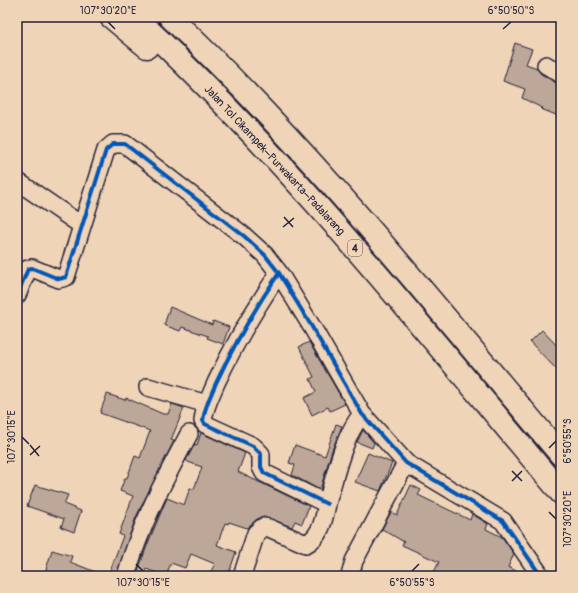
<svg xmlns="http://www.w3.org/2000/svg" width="578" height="593" font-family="Pangolin,sans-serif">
	<rect width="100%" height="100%" fill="#f0d4b7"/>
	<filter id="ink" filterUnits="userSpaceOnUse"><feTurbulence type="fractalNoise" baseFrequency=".025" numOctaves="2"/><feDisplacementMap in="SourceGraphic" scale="8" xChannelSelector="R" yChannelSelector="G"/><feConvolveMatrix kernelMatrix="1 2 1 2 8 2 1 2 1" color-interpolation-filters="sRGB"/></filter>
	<g filter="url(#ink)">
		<path fill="#bda798" stroke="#22223b" d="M515,43L532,49L526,64L537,68L541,74L556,83L561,84V117L541,109L542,108L522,98L525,89L503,81Z
			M170,307L212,325L213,321L229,327L223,344L207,338L208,336L182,327L180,331L164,325Z
			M542,330L561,350V374L530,342Z
			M309,342L345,404L330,411L328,407L312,415L304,398L316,392L310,379L314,377L299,347Z
			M107,394L125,400L126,398L163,414H168L172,404L184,408L171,440L174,441L136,517L116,576H108L123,536L119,534L133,496L120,491L125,478H127L135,456L140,458L150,431L100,413Z
			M336,424L342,426L332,450L320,490L292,475L295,465L289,463L295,445L325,456Z
			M363,430L374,443L372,448L357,442Z
			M201,433L245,453L238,472L309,506L302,524L295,521L292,527L264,517L257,519L247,528L229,522L228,524L225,523L217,545L236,552L228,576H208L215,564L191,554L185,568L171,563L166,576L146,569L143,576H136L148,543L167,498L184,505L190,488L194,489L202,467L188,462L186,460L195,444L197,445Z
			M368,453L392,463L380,491L355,482Z
			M35,485L68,495L64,504L81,511L74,532L61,527L64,519L27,506Z
			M411,485L421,490L418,495L470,520L472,514L488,524L486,529L502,537L514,554L508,567L527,576H432L439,562L402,545L404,542L382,529L391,512L397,515Z
			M52,550L72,556L70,562L106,576H44Z"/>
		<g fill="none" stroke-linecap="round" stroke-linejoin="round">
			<defs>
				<path id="minor" d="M546,65L561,74
					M17,181L81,225
					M279,273C254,310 235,342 216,383C211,395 204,408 203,421L205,424L253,446L261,454V467L264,473L327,504
					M17,295L28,269L32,268L59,279L66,277L106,150L113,144H125L244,236L265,255L279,273L312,327L362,414L406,463L503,521L541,576
					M148,387L207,404
					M126,576C140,526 164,480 189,434
					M242,576L256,533L263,527L269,528L306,544C312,541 317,535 320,529C325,519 326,506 329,496C337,469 344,436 362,414
					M350,576L354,561L406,463"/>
				<path id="motorway" d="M111,17L147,47
					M135,17C291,162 424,330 561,493
					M170,17C312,151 435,306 561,455"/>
			</defs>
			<use href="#minor" stroke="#22223b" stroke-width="20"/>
			<use href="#motorway" stroke="#22223b" stroke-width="25"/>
			<use href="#minor" stroke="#f0d4b7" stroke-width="17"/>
			<use href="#motorway" stroke="#f0d4b7" stroke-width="22"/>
			<defs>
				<path id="cycleway" d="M279,273C254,310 235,342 216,383C211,395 204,408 203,421L205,424L253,446L261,454V467L264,473L327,504
					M17,295L28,269L32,268L59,279L66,277L106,150L113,144H125L244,236L265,255L279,273L312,327L362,414L406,463L503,521L541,576"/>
			</defs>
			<use href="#cycleway" stroke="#f0d4b7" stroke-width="6"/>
			<use href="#cycleway" stroke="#0057b8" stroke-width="4"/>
		</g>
	</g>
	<path fill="none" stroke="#22223b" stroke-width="1.5" d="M108,22L115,29M503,29L511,22M284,217L293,227M283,227L294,218M22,437L29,444M30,445L39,456M549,448L556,441M30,455L40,446M512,471L522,481M512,481L522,471M549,512L556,519M136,564L143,571M412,571L419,564"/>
	<g text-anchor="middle" stroke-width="4" stroke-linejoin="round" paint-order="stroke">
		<rect fill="#f0d4b7" stroke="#605760" stroke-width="1" x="348" y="240" width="14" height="16" rx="3"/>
		<g font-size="10" font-weight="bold" fill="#22223b">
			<text x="355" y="252">4</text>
		</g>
		<g font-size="11" fill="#22223b" stroke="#f0d4b7">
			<text transform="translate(275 160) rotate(47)" y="4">Jalan Tol Cikampek–Purwakarta–Padalarang</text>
		</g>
	</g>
	<rect width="578" height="593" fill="none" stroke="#f0d4b7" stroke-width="44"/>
	<rect x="22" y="22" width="534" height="549" fill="none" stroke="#22223b" stroke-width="1.5"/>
	<g font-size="10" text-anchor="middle" fill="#22223b">
		<text x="108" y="14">107°30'20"E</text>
		<text x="511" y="14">6°50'50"S</text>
		<text transform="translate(11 437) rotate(-90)" y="4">107°30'15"E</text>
		<text transform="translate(567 441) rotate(-90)" y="4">6°50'55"S</text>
		<text transform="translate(567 519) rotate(-90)" y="4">107°30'20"E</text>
		<text x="143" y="586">107°30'15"E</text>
		<text x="412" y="586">6°50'55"S</text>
	</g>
</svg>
